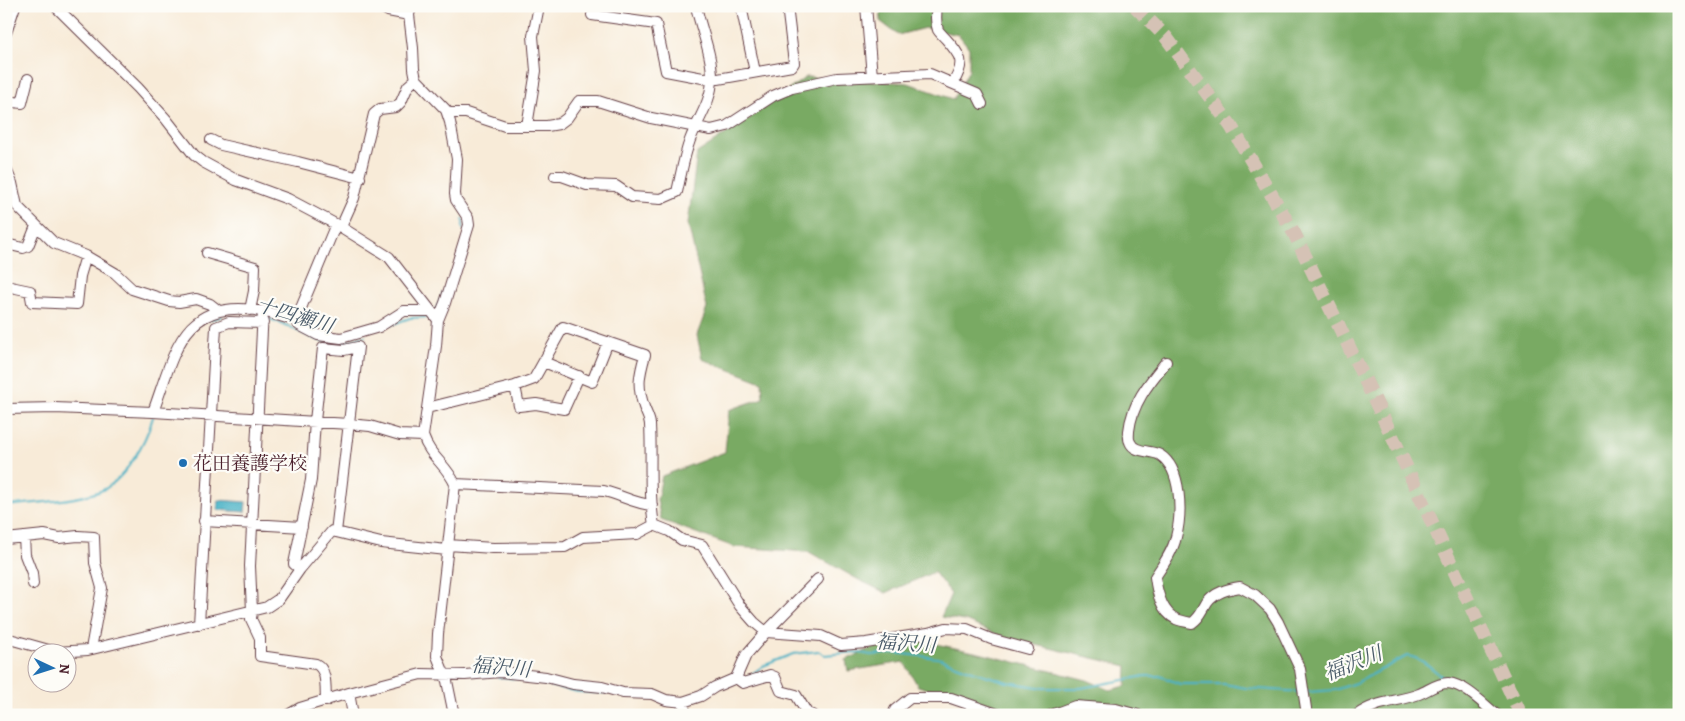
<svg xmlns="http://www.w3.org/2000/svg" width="1685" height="721" font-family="Alegreya,'Noto Serif JP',serif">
	<rect width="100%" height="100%" fill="#fdfcf7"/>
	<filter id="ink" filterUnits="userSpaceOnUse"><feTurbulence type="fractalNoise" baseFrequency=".02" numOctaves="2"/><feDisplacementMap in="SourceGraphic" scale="10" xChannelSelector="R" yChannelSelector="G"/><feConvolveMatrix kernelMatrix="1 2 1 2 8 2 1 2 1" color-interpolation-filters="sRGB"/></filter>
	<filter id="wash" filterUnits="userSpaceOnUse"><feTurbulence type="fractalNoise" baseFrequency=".0096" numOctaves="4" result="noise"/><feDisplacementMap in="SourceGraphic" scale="20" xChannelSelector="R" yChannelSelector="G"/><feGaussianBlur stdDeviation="1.12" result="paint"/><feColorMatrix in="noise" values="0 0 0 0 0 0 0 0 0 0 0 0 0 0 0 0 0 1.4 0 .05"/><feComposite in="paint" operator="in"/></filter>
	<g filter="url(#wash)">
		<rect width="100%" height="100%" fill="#f8ebd8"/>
		<path fill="#79aa64" stroke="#626448" d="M882,6H1679V715H976L973,703L918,686L904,662L848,671L846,660L898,636L979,653L1087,680L1110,690L1126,686L1127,666L1006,638L965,621L941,617L951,594L934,572L886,593L859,580L809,552L734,547L661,520L657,500L662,476L725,452L729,410L763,398L762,382L702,359L697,335L707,308L688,224L697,153L747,120L806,77L908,83L953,99L969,70V48L959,35L925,28L898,35L880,21Z"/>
		<path fill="#48b2c6" stroke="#496878" d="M218,500L246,502L245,512L217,510Z"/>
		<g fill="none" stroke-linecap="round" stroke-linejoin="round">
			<path stroke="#48b2c6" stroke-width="2" d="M463,219V229
				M435,312L443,293
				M266,318C308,329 316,355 365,336
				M210,320L222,316
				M390,325L410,318L431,317
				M6,506C36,502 69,502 98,492C124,483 146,442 153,417
				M749,676L763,666L793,654L818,651L825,655L855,652L871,655L895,653L938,658L975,672L1007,682L1044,688H1081L1145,676H1160L1180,684H1224L1246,688L1301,692
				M498,677L519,679L578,692L606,693
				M1308,692L1335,690L1358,682L1407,656C1423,658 1433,670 1445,679
				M301,715L310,710"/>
		</g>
	</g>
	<g filter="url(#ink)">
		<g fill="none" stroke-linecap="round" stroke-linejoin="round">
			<path stroke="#d5c2b5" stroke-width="14" stroke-dasharray="14 7" stroke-linecap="butt" d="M1135,6L1166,37L1231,126L1294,233L1393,438L1521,715"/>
			<defs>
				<path id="minor" d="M55,6L138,88L166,119L194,155L203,162L236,180L288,199L341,227L389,257L438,320
					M380,6L388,11L409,15
					M411,6L409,15L413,48L414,69L416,79L446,110L450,122L457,159L455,194L456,200L468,218L469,225L445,303L438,320L436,346L423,436C430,457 446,464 455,484L438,634L437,656L447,681L454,715
					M594,6L592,15L656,24L666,71L708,79H718L792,66L794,63L787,6
					M741,6L755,72
					M866,6L872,76
					M937,6C936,14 935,22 938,30C940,33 943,36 946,39C961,56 966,62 953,83
					M6,33L15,6
					M6,101L22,103L28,79
					M447,113H466L505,126H547L559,124L567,118L579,101H598L651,118L711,130L727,126L773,96L792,88L837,78L930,74L977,94L982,104
					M527,126L536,71L533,36L539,6
					M211,140L221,145L298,162L360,178
					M6,169L12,183L17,206L54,243L86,256L115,273L132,289L169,301L179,302L196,299L210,304L219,311
					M555,176H562L587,185L616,186L632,197L661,199L677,192C681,175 684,156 690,140C698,119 712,101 712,78C712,54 701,30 696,6
					M341,227L354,198L374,114L380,109L396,107L401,102L408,86L416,79
					M6,244L23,248L28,246L36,226
					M207,253L255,267L254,291L250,310
					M6,286L30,291L32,302L77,304L80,276L86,256
					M263,311L250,566L252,611L251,619L260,638V656L316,664C328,670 325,689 326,701
					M296,320L299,325L318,335L341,338L379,327L404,311H430
					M544,362L592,382L608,342
					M1166,362C1149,383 1132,403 1129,431C1129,435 1128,439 1130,442C1134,453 1151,450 1160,455C1182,469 1182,514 1176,537C1173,551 1163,565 1155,577C1157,592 1161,612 1176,619C1181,621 1187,622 1192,623C1200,618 1202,611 1207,603C1215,592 1228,589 1240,587L1255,595L1270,609L1278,622L1300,669L1307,715
					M515,386L519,406L536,404L564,409L579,376
					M427,408L515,386L534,379L563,327L645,355C639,376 637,386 644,407C646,413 650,419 650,425C652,458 648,492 654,525
					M6,409L55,408L153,412L349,424L370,426L400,435L423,436
					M153,412C175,352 182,297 262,311C273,313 284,318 296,320L336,224
					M455,484L604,491C621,495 635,504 652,505
					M204,521L302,527
					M654,525L669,531L682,540L702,545L740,606L754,622L766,632L821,636L841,645L866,643L928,633L946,628L967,629L991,639L1028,649
					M24,537L25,555L32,573L33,584
					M6,539L44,535L59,538L78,536L94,537L95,563L102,588L91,649
					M448,545L493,548L565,547L583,537L637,534L654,525
					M300,569L294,564L311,480L315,421L323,348L344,350L358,347L336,532
					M199,624L216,327L229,322L263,323
					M6,638L56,652L88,650L267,607L279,599L300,569L332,531L381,543L447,550
					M736,678L743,683L770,675L775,677L781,691L796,695L807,713L812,715
					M349,693L353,715
					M683,702L686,715
					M288,715L300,708L349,693L421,674L465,675L501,672L546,677L573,684L602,687L623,693L652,694L666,700L683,702L701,696L715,687L736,678L746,655L766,632L818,579
					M893,715L895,710L910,698H951L1000,715
					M1051,715L1075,706L1116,709L1138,715
					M1357,715C1376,701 1398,702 1419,694C1429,690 1437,683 1448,683C1466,685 1483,704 1497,715"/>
			</defs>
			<use href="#minor" stroke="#643e45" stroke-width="12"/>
			<use href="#minor" stroke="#fff" stroke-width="10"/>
		</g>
	</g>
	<circle fill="#1f6fb2" stroke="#fdfcf7" stroke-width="2" cx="183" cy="463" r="5"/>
	<g text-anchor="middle" stroke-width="4.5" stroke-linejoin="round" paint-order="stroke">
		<g font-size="19" fill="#4a1f2b" stroke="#fdfcf7" text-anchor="start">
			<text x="193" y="470">花田養護学校</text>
		</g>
		<g font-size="20" font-style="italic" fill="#495a69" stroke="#fdfcf7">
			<text transform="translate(295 315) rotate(17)" y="7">十四瀬川</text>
			<text transform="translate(906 643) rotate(4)" y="7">福沢川</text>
			<text transform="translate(1353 663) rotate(-22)" y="7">福沢川</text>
			<text transform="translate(501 667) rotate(5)" y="7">福沢川</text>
		</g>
	</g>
	<rect width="1685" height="721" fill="none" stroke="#fdfcf7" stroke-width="25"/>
	<g transform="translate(52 668) rotate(94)"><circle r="24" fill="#fdfcf7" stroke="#b5a4a5"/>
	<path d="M0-4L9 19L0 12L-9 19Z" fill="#1f6fb2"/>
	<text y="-8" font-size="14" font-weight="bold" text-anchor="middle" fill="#4a1f2b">N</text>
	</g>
</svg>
